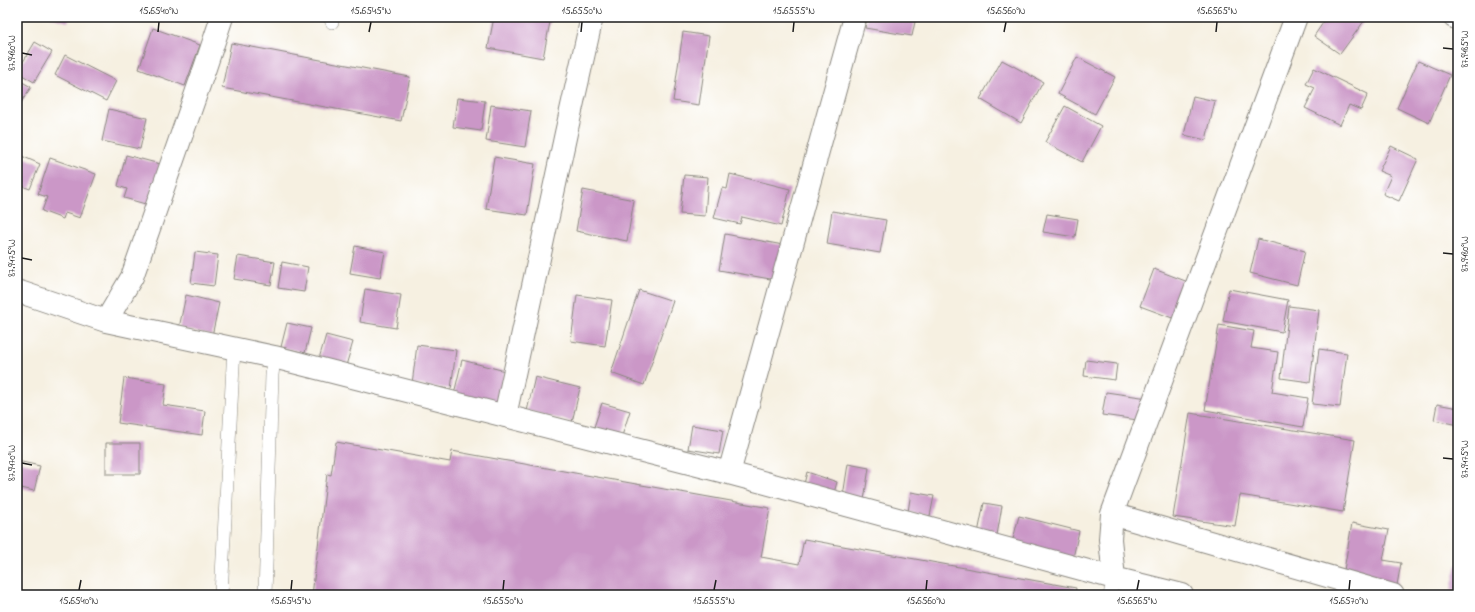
<svg xmlns="http://www.w3.org/2000/svg" width="1475" height="612" font-family="'Indie Flower',sans-serif">
	<rect width="100%" height="100%" fill="#fff"/>
	<filter id="ink" filterUnits="userSpaceOnUse"><feTurbulence type="fractalNoise" baseFrequency=".025" numOctaves="2"/><feDisplacementMap in="SourceGraphic" scale="8" xChannelSelector="R" yChannelSelector="G"/><feConvolveMatrix kernelMatrix="1 2 1 2 8 2 1 2 1" color-interpolation-filters="sRGB"/></filter>
	<filter id="wash" filterUnits="userSpaceOnUse"><feTurbulence type="fractalNoise" baseFrequency=".012" numOctaves="4" result="noise"/><feDisplacementMap in="SourceGraphic" scale="16" xChannelSelector="R" yChannelSelector="G"/><feGaussianBlur stdDeviation="0.9" result="paint"/><feColorMatrix in="noise" values="0 0 0 0 0 0 0 0 0 0 0 0 0 0 0 0 0 1.4 0 .05"/><feComposite in="paint" operator="in"/></filter>
	<g filter="url(#wash)">
		<rect width="100%" height="100%" fill="#f6f0e1"/>
		<g id="blocks">
			<path fill="#cb97c7" d="M50,17H70L68,22Z
				M494,17H551L543,58L488,48Z
				M867,17H916L912,36L865,28Z
				M1327,17H1367L1340,54L1314,36Z
				M153,28L200,45L185,86L139,69Z
				M683,32L709,36L699,105L673,101Z
				M35,42L52,52L34,82L17,72Z
				M231,43L410,77L401,121L222,88Z
				M65,55L116,81L106,101L55,75Z
				M1077,57L1115,77L1095,114L1058,94Z
				M1002,60L1043,82L1021,123L980,99Z
				M1418,61L1450,75L1429,123L1397,108Z
				M1314,68L1368,94L1361,110L1349,105L1340,125L1305,108L1315,88L1306,84Z
				M17,79L31,87L17,109Z
				M1193,96L1215,101L1206,140L1184,135Z
				M457,98L485,101L481,131L453,127Z
				M491,105L531,111L525,147L486,141Z
				M1065,106L1101,126L1082,162L1045,142Z
				M109,109L147,118L140,149L102,141Z
				M1391,146L1418,159L1399,201L1383,194L1391,176L1379,171Z
				M17,154L40,164L30,189L17,184Z
				M126,155L160,164L149,205L124,198L127,189L118,186Z
				M494,157L535,164L527,215L486,209Z
				M50,158L96,174L80,218L65,213L63,219L42,211L47,197L38,194Z
				M730,174L790,189L781,226L742,217L740,224L714,218L722,188L727,189Z
				M684,175L708,177L705,216L680,214Z
				M583,190L634,200L627,241L576,231Z
				M832,211L886,220L880,253L827,244Z
				M1047,214L1078,219L1075,237L1043,232Z
				M725,234L783,245L776,280L719,270Z
				M1258,239L1305,251L1297,285L1250,273Z
				M355,246L385,252L380,278L350,273Z
				M195,252L218,255L214,286L191,283Z
				M238,256L275,262L271,285L234,279Z
				M282,262L308,267L304,292L278,288Z
				M1154,269L1188,282L1175,319L1140,306Z
				M365,289L401,295L396,328L360,322Z
				M1229,289L1288,300L1282,332L1223,321Z
				M639,290L673,301L644,385L611,373Z
				M186,295L219,303L212,336L179,328Z
				M577,295L612,300L605,346L571,341Z
				M1289,306L1319,310L1310,382L1281,378Z
				M287,323L311,328L305,353L281,347Z
				M1219,325L1254,331L1251,348L1278,352L1272,392L1308,398L1303,427L1205,410Z
				M326,335L353,342L345,369L318,362Z
				M417,345L456,350L451,389L412,384Z
				M1319,349L1347,353L1340,407L1312,404Z
				M462,360L505,371L498,404L454,394Z
				M1086,360L1117,364L1115,380L1084,376Z
				M535,377L580,388L572,422L527,411Z
				M124,378L166,384L163,405L205,411L202,435L118,423Z
				M1106,392L1148,398L1145,421L1102,415Z
				M602,403L630,411L622,436L594,427Z
				M1437,404L1458,408V425L1434,420Z
				M1190,413L1355,440L1343,512L1240,495L1235,526L1173,517Z
				M692,425L723,430L719,454L688,449Z
				M336,442L450,462L452,451L770,508L761,557L799,564L804,539L1076,588L1075,595H312L327,474L331,475Z
				M106,443H140V474H106Z
				M17,461L40,466L34,491L17,487Z
				M848,464L869,468L864,500L843,496Z
				M807,472L837,482L834,493L804,484Z
				M911,492L934,496L930,516L908,512Z
				M984,503L1002,506L996,541L977,538Z
				M1019,516L1079,531L1072,562L1011,547Z
				M1352,523L1389,530L1383,560L1401,563L1397,585L1343,576Z
				M1457,564H1458V591L1451,589Z"/>
		</g>
	</g>
	<g filter="url(#ink)">
		<use href="#blocks" fill-opacity="0" stroke="#89867e" stroke-width="1"/>
		<g fill="none" stroke-linecap="round" stroke-linejoin="round">
			<defs>
				<path id="service" d="M330,17L332,22
					M221,595L234,347
					M265,595L272,375L274,357
					M1110,595L1114,578"/>
				<path id="minor" d="M1454,17L1458,19
					M17,291L106,321L274,357L729,473L1114,578L1182,595
					M106,321L132,277L205,68L222,17
					M505,416L566,133L592,17
					M729,473L855,17
					M1112,514L1393,595
					M1114,578L1110,539L1112,514L1296,17"/>
			</defs>
			<use href="#service" stroke="#89867e" stroke-width="14"/>
			<use href="#minor" stroke="#89867e" stroke-width="24"/>
			<use href="#service" stroke="#fff" stroke-width="13"/>
			<use href="#minor" stroke="#fff" stroke-width="22"/>
		</g>
	</g>
	<path fill="none" stroke="#1c1c1c" stroke-width="1.5" d="M158,32L159,22M369,32L371,22M581,32L582,22M793,32L794,22M1004,32L1006,22M1216,32L1217,22M1443,48L1453,49M22,53L32,55M1443,253L1453,254M22,258L32,260M1443,458L1453,459M22,463L32,465M79,590L81,580M291,590L292,580M503,590L504,580M714,590L716,580M926,590L927,580M1137,590L1139,580M1349,590L1350,580"/>
	<rect width="1475" height="612" fill="none" stroke="#fff" stroke-width="44"/>
	<rect x="22" y="22" width="1431" height="568" fill="none" stroke="#1c1c1c" stroke-width="1.5"/>
	<g font-size="10" text-anchor="middle" fill="#1c1c1c">
		<text x="159" y="14">15.6540°N</text>
		<text x="371" y="14">15.6545°N</text>
		<text x="582" y="14">15.6550°N</text>
		<text x="794" y="14">15.6555°N</text>
		<text x="1006" y="14">15.6560°N</text>
		<text x="1217" y="14">15.6565°N</text>
		<text transform="translate(1464 49) rotate(-90)" y="4">87.9485°W</text>
		<text transform="translate(11 53) rotate(-90)" y="4">87.9480°W</text>
		<text transform="translate(1464 254) rotate(-90)" y="4">87.9480°W</text>
		<text transform="translate(11 258) rotate(-90)" y="4">87.9475°W</text>
		<text transform="translate(1464 459) rotate(-90)" y="4">87.9475°W</text>
		<text transform="translate(11 463) rotate(-90)" y="4">87.9470°W</text>
		<text x="79" y="604">15.6540°N</text>
		<text x="291" y="604">15.6545°N</text>
		<text x="503" y="604">15.6550°N</text>
		<text x="714" y="604">15.6555°N</text>
		<text x="926" y="604">15.6560°N</text>
		<text x="1137" y="604">15.6565°N</text>
		<text x="1349" y="604">15.6570°N</text>
	</g>
</svg>
